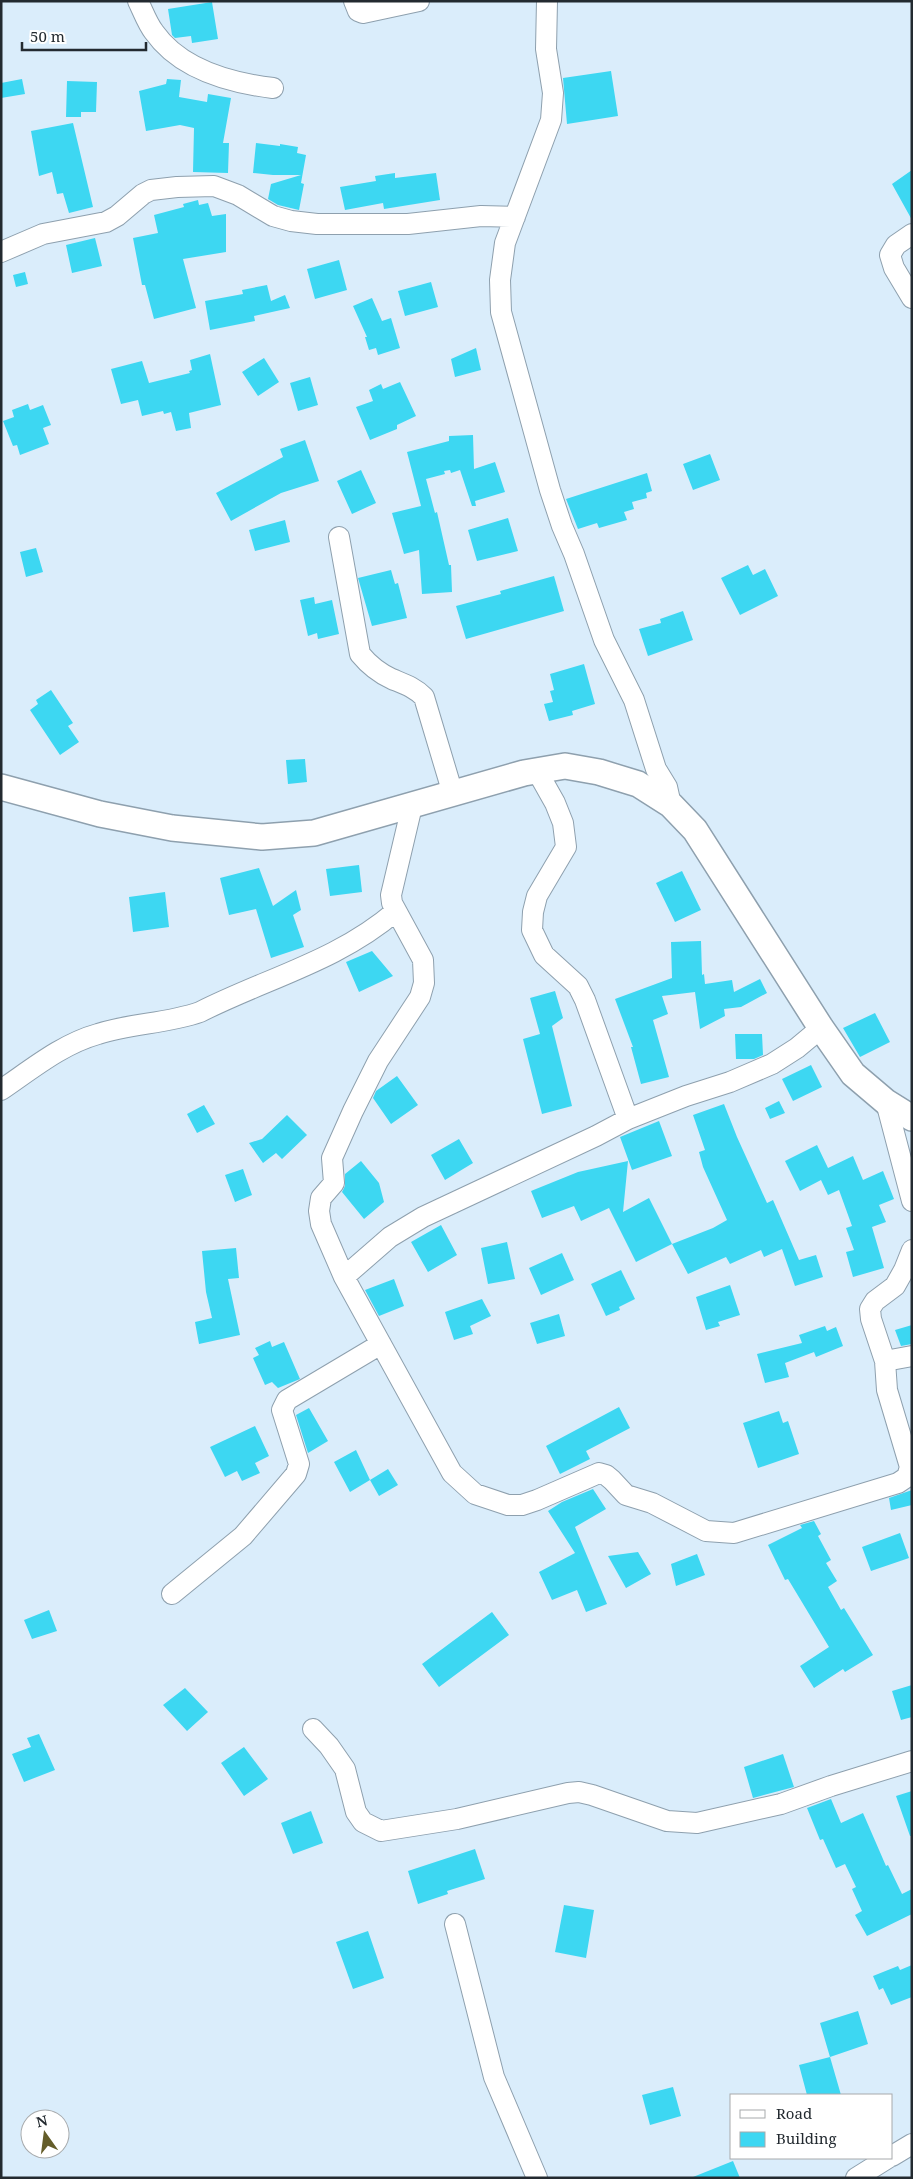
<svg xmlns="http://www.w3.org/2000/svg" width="913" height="2179" font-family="'Noto Serif',serif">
	<rect width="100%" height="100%" fill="#daedfb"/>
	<path fill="#3dd7f2" d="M212,2L218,39L192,43L191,36L175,38L172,35L168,9Z
		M611,71L618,116L567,124L563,78Z
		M22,79L25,94L1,98V83Z
		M167,79L181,80L179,97L207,102L208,94L231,98L223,143H229L228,173L193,172L194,128L180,125L146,131L139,91L166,84Z
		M67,81L97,82L96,112H81V117H66Z
		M73,123L93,207L69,213L63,193L57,194L52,172L39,176L31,131Z
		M256,143L280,146V144L298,147L297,153L306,155L301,183L304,184L299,210L278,205L268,199L271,184L301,175H273L253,173Z
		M912,170V220L892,184Z
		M395,173V178L436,173L440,200L384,209L383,203L345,210L340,187L376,181L375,176Z
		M198,200L199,205L208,203L212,216L226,214V252L183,259L196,308L154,319L145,285H142L133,238L158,233L154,215L184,207L183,204Z
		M95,238L102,266L72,273L66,245Z
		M339,260L347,290L315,299L307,269Z
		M25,272L28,284L16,287L13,275Z
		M431,282L438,307L405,316L398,291Z
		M267,285L271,301L285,295L290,308L254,316L255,321L210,330L205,301L243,294L242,290Z
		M372,298L382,321L391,318L400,348L378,355L376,348L369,350L365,337H367L353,306Z
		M476,348L481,370L455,377L451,359Z
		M210,354L221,405L189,413L191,428L176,431L171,412L164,414L163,411L142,416L138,400L121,404L111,369L142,361L149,383L190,373L189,371L192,370L190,360Z
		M264,358L279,382L258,396L242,372Z
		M310,377L318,405L298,411L290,383Z
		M400,382L416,416L397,425V429L370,440L356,407L373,401L369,390L381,384L383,389Z
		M28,404L30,410L43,405L51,425L43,428L49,444L20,455L17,445L13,446L3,421L14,417L12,410Z
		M473,435L474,469L495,462L505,492L475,501L476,506H472L460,470L451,473L450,470L444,471L445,474L426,479L435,513L437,512L449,565H451L452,592L422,594L419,550L404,554L392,513L421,506L407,452L449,441V436Z
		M305,440L319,481L281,493L231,521L216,493L283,457L280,449Z
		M710,454L720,480L693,490L683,464Z
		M361,470L376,503L352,514L337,481Z
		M647,473L652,491L646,493L647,498L632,502L634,509L624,512L627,520L599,528L597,523L578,529L566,499Z
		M508,518L518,551L477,561L468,530Z
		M285,520L290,542L255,551L249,530Z
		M36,548L43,572L26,577L20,552Z
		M748,565L753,575L765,569L778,596L740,615L721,578Z
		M391,570L395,584L398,583L407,618L372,626L358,578Z
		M554,576L564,611L466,639L456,606L501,594L500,591Z
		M314,597L315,604L332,600L339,634L318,639L317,633L308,636L300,600Z
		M683,611L693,640L648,656L639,629L661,623L660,619Z
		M584,664L595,704L572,711L573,715L549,721L544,704L553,702L550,691L554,690L550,674Z
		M51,690L73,723L68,726L79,742L60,755L30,710L38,704L36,700Z
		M305,759L307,782L288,784L286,760Z
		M359,865L362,892L330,896L326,869Z
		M259,868L273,906L296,890L301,910L293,915L304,947L271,958L256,909L229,915L220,878Z
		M682,871L701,910L675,922L656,883Z
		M165,892L169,927L133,932L129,897Z
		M701,941L702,975L704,974L705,984L732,980L734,992L760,979L767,993L741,1007L724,1009L725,1016L700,1029L695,992L662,996L668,1014L653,1020L669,1077L641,1084L631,1047H633L615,999L672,978L671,942Z
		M372,951L393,976L359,992L346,962Z
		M555,991L563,1018L552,1026L572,1106L542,1114L523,1039L540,1034L530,998Z
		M875,1013L890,1042L860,1057L843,1028Z
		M735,1034H762L763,1055L754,1059H736Z
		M811,1065L822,1087L793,1101L782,1079Z
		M397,1076L418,1105L391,1124L373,1098L376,1091Z
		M779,1101L785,1113L770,1119L765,1108Z
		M724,1104L737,1137L767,1203L773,1200L799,1260L816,1255L823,1277L795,1286L782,1249L764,1257L761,1250L730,1264L726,1257L688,1274L672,1244L713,1228L727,1220L703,1167L699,1152L705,1150L693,1115Z
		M204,1105L215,1124L197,1133L187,1114Z
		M287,1115L307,1135L282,1159L276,1153L263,1163L249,1143L262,1139Z
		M659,1121L672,1156L632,1170L620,1137Z
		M459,1139L473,1163L445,1180L431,1155Z
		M817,1145L828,1168L853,1156L863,1180L883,1171L894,1199L879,1205L886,1222L872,1227L884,1268L853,1277L846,1252L854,1250L846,1228L852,1226L839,1190L828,1195L821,1180L800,1191L785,1161Z
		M361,1161L379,1183L384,1202L364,1219L342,1192L345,1186V1174Z
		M628,1161L623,1212L649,1198L672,1244L636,1262L609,1208L581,1221L574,1206L542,1218L531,1191L578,1172Z
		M243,1169L252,1195L235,1202L225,1175Z
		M441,1225L457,1255L428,1272L411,1242Z
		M507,1242L515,1279L488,1284L481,1248Z
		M236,1248L239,1278L228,1279L240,1335L199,1344L195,1322L212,1318L206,1292L202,1251Z
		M562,1253L574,1280L541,1295L529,1268Z
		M621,1270L635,1299L619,1307L620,1310L606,1316L591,1284Z
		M394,1279L404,1306L379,1316L365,1290Z
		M730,1285L740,1315L718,1322L720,1326L706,1330L696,1297Z
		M482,1299L491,1316L470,1326L473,1334L454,1340L445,1312Z
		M559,1314L565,1336L537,1344L530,1323Z
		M912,1325V1344L901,1346L895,1330Z
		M825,1326L827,1331L836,1327L843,1346L816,1357L814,1352L785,1363L789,1377L765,1383L757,1354L802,1343L799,1335Z
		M270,1341L272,1347L284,1342L300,1379L278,1388L272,1382L265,1385L253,1358L259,1355L255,1348Z
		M619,1407L630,1428L586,1451L590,1459L560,1474L546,1446Z
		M309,1408L328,1441L308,1453L296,1415Z
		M779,1411L783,1423L788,1421L799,1454L758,1468L743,1423Z
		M255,1426L269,1456L255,1463L260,1473L242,1481L237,1471L225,1477L210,1447Z
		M356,1450L370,1480L350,1492L334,1462Z
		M388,1469L398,1485L379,1496L370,1480Z
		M593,1489L606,1509L575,1527L607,1604L586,1612L577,1590L552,1600L539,1572L575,1553L548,1511L562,1502Z
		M912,1490V1505L891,1510L889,1498Z
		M814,1521L821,1534L818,1536L831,1560L826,1563L837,1581L828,1587L841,1610L844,1608L873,1655L845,1672L843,1669L814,1688L800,1666L829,1647L788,1579L785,1580L768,1545L802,1528L800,1525Z
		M900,1533L909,1558L871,1571L862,1547Z
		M638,1552L651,1574L626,1588L608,1556Z
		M697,1554L705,1575L676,1586L671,1564Z
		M49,1610L57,1631L32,1639L24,1620Z
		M492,1612L509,1635L439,1687L422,1664Z
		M912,1685V1717L901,1720L892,1691Z
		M185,1688L208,1712L187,1731L163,1705Z
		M39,1734L55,1770L24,1782L12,1754L31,1747L27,1738Z
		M244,1747L268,1779L244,1796L221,1763Z
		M783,1754L794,1787L753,1798L744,1767Z
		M912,1791V1836H910L896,1796Z
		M831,1799L841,1823L863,1813L886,1866L888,1865L902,1894L912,1889V1914L867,1936L855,1915L862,1911L852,1889L856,1887L845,1864L836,1868L823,1839L820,1840L807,1808Z
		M311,1811L323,1843L293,1854L281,1823Z
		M475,1849L485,1879L447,1891L448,1894L418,1904L408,1871Z
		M564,1905L594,1910L586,1958L555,1952Z
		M368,1931L384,1978L353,1989L336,1942Z
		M912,1965V1997L891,2005L883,1988L879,1990L873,1976L898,1966L900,1970Z
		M858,2011L868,2044L830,2057L820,2023Z
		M830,2057L841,2095H807L799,2065Z
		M673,2087L681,2116L650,2125L642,2095Z
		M733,2161L740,2178H694L693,2177Z"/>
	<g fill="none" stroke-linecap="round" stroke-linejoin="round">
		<defs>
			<path id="minor" d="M138,1C143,11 147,23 154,32C180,69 231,83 273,88
				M354,1L358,11L363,13L419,1
				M547,1L546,49L553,93L551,120L505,243L500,280L501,312L550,490L562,526L574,554L604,640L634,700L656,769L667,787L671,805
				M912,234L896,245L890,255L894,268L912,298
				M1,252L43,234L106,222L117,216L143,194L151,190L177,187L214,186L238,195L273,216L291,221L317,224H408L481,216L515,217
				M339,537L360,654C369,665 379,673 392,679C404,684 414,687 424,697L453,794
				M537,771L555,803L563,823L566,847L537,896L533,912L532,930L544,955L578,986L585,1000L628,1119
				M412,806L391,895L392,903L423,960L424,983L420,997L378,1061L353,1111L332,1158L334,1183L321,1198L319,1211L321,1224L344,1277L452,1473L475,1494L508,1505H522L537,1500L599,1473L606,1475L612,1480L626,1495L652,1503L706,1531L734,1533L898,1483L907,1477L910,1467L887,1390L885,1361L871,1319L870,1309L875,1301L895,1286L904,1270L912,1250
				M1,1090C32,1069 62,1044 98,1034C132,1023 166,1024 200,1012C267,978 338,961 396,911
				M886,1102L912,1201
				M344,1277L390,1237L423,1217L596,1136L628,1119L686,1096L730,1082L772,1064L797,1048L821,1028
				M885,1361L912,1356
				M172,1594L243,1536L296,1474L299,1464L282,1410L287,1400L381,1344
				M313,1729L329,1746L345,1769L356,1812L363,1822L381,1831L457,1819L568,1793L579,1792L592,1795L667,1821L697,1823L781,1804L831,1786L912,1761
				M455,1924L494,2077L537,2178
				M892,2156L912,2144
				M856,2178L888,2158"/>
			<path id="tertiary" d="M1,787L100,814L172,828L262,837L314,833L524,773L565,766L599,772L638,784L671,805L695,830L821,1028L853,1074L886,1102L912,1118"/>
		</defs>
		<use href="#minor" stroke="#8ea0ae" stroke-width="22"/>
		<use href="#tertiary" stroke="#8ea0ae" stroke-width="28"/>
		<use href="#minor" stroke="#fff" stroke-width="20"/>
		<use href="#tertiary" stroke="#fff" stroke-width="25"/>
	</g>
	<rect width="913" height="2179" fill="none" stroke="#232a30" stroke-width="5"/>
	<rect x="730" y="2094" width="162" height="65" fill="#ffffff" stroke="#a7aaac"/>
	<rect x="740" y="2110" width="25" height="8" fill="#ffffff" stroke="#a7aaac"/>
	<text x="776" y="2119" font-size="15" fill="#232a30">Road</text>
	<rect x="740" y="2132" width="25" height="15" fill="#3dd7f2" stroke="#a7aaac"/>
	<text x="776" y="2144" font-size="15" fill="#232a30">Building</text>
	<g transform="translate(45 2134) rotate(346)"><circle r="24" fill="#ffffff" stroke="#a7aaac"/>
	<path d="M0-4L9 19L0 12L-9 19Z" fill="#645d2a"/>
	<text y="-8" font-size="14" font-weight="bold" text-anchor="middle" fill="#232a30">N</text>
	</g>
	<path d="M22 42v8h124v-8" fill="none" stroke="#232a30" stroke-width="2.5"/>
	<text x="30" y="42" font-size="15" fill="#232a30" stroke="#ffffff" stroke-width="4" paint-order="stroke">50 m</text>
</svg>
